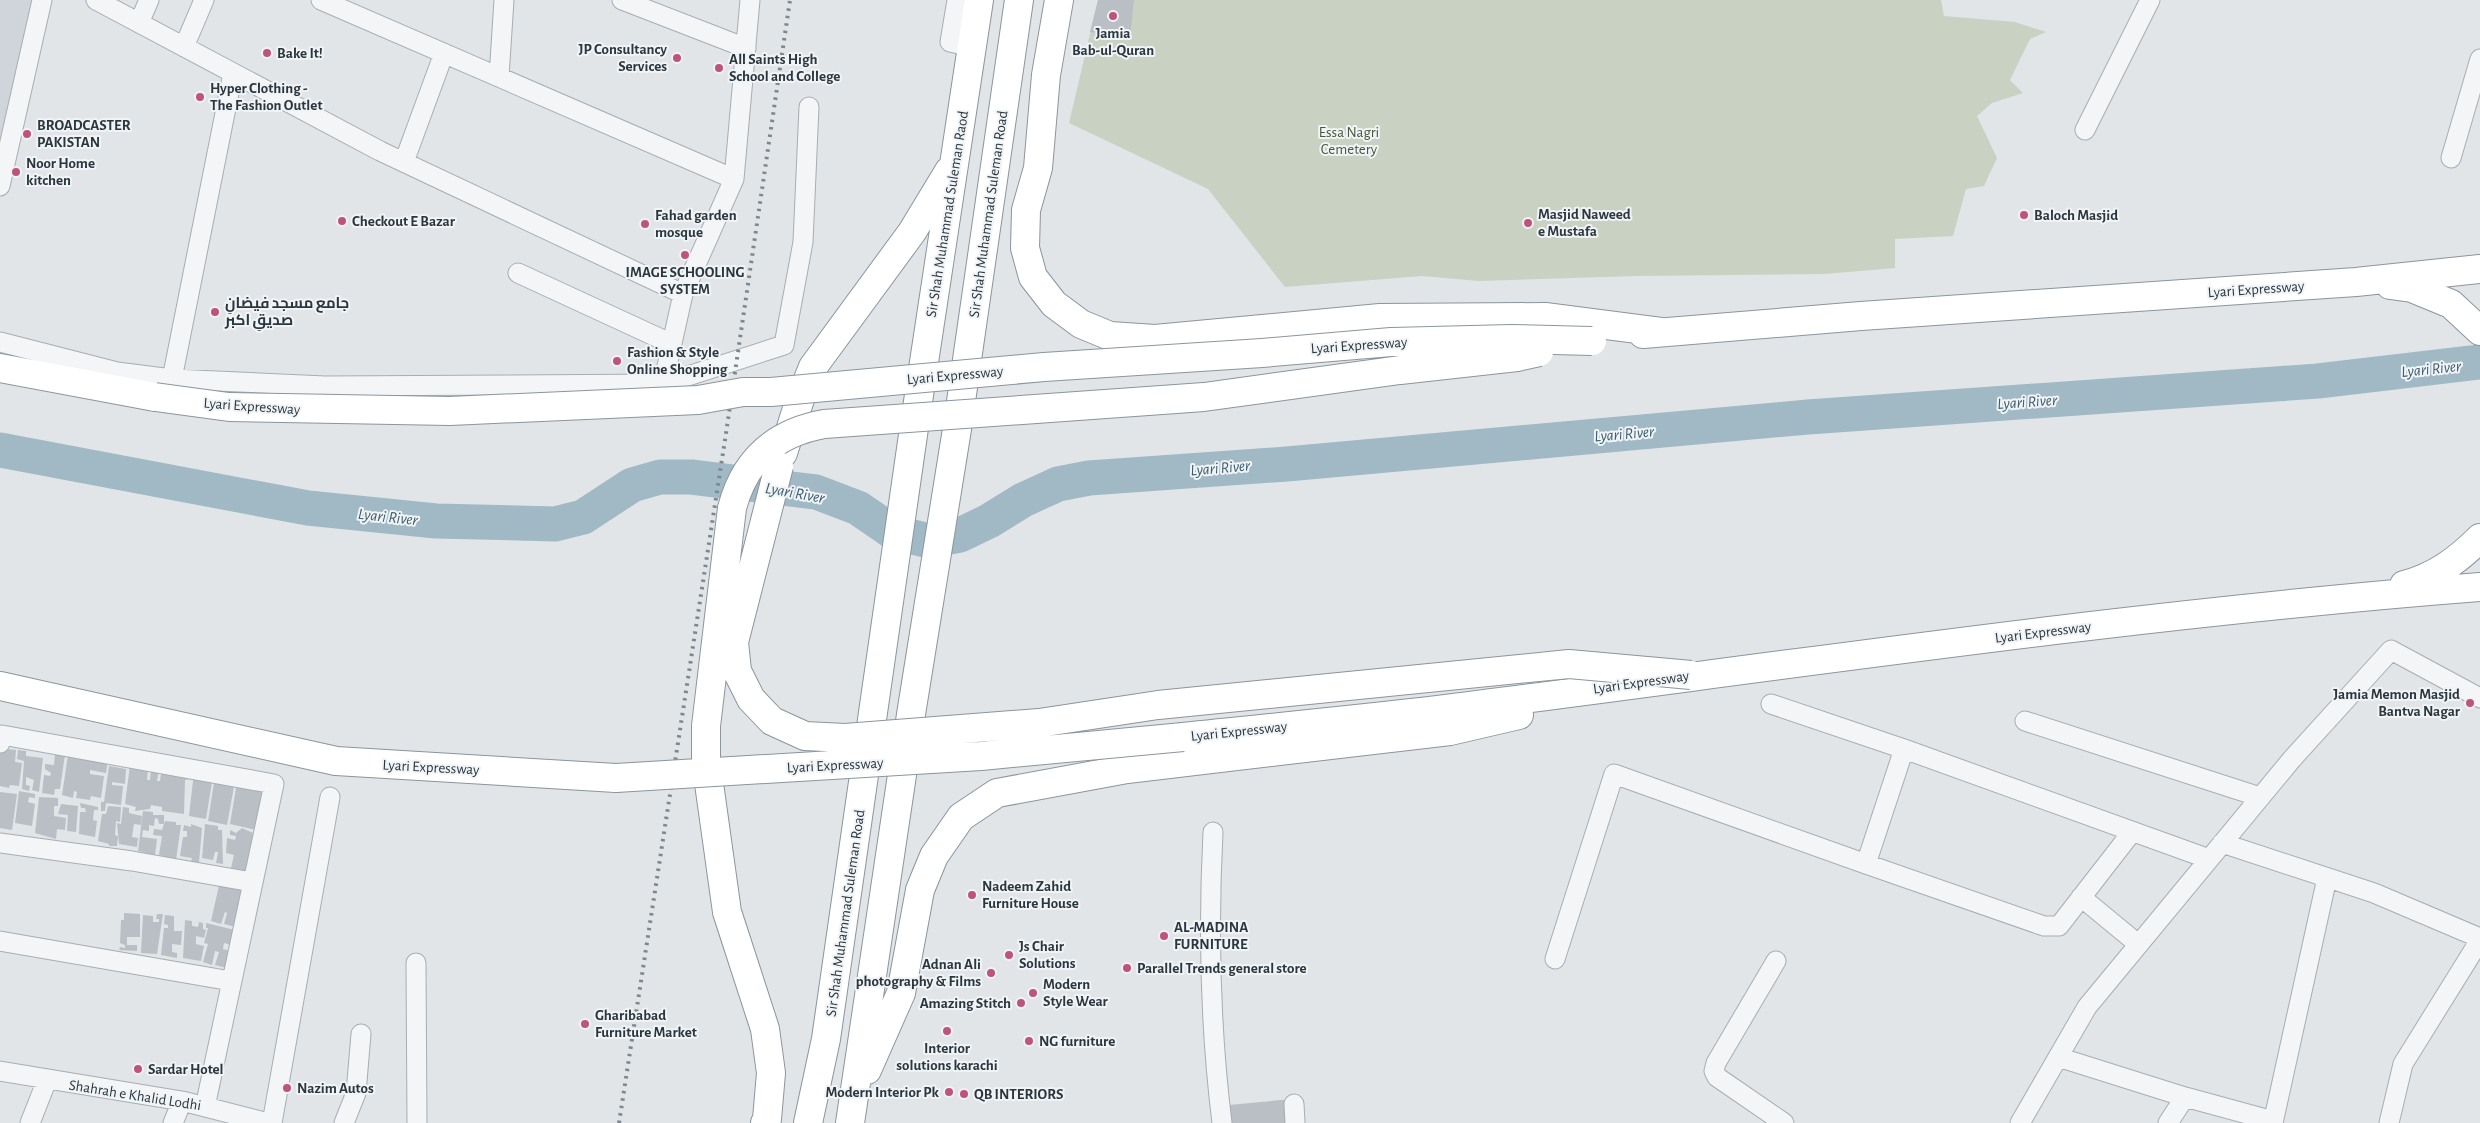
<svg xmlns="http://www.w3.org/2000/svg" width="2480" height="1123" font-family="'Alegreya Sans',Cairo,sans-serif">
	<rect width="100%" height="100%" fill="#e1e5e8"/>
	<path fill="#cfd5da" d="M0,0H37L0,166Z"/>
	<path fill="#c9d1c3" d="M1098,0H1941L1944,16L2015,22L2046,32L2030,39L2010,80L2023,93L1992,103L1977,116L1997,158L1984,186L1966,189L1953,236L1895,239V268L1825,274L1636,276L1479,281L1422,276L1285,287L1208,189L1069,123Z"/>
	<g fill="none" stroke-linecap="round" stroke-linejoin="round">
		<path stroke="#a0b9c4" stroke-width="35" d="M0,450L308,508L436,521L555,524L583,517L632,485L660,477H691L816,492L858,508L893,532L929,541L960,535L989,521L1023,500L1058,484L1089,478L1287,464L1808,417L2318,381L2480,362"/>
	</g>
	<path fill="#b9bfc4" d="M1098,0H1134L1130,37L1090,32Z
		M0,748L16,750L15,762L22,763L19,786L10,785L9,788L0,786Z
		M18,750L26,751V756L43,758L39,792L32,790L34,780L26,777V785L30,786L29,791L22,789L24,761L17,759Z
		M55,754L65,755L60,789H55L54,795L42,793L44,775L50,776L51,773L45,769V764L54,765Z
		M68,755L108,759L106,773L90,770V774L104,776L101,798L91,796L90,800L76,798L77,792L74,791L73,798L62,795Z
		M130,765L148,769L147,780H150L151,769H159L157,781H160L162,766L190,775V779L185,780L184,814L162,811V807L151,805L150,809L135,811L136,807L125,804Z
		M109,766L126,769L125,784L112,782V785L123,786L121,805L106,803L105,811H101V802H104Z
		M194,772L213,776L206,819L189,816Z
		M215,776L235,781L227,825L208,821Z
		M237,782L263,787L256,830L230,824Z
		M19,791L35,794V798L29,797L28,802L35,804L32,826L15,823Z
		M0,792L17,794L12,830L0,828Z
		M39,797L58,798V806H54V816L66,818L65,830L57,829L56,839L35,833Z
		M80,803L98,807V810H94L93,820L97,821L95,837L79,834L80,812H86L85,808H81Z
		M61,804L78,806L76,832L67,831L68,815L58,814Z
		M108,806L121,807L120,822L116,821L115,835L118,836L117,846H109V844L98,841L102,814H106Z
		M123,807L129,808V813L142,816L141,825L134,824L132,837L138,838L137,847L119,844L117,823L121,824Z
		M143,811L153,812V815H164V824H159L158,819L155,818L154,826L149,825V831L143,830L142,837L157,839L155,855L138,851Z
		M165,821L176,822V825H181L176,860L159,855L162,836L153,835L154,829L162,830Z
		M191,824L202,828L199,863L191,862L192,858L180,856L183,837H187V831H183L184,825L191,827Z
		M205,824L218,826V830H222L223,864L216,863L218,852H215L213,860L202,858Z
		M242,828L253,833L247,871L231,868L234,855L226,853L227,838L235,840L236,836L230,835V830L236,833Z
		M220,881L244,886L236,927L224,924L227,913L225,912L221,924L211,921Z
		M124,913L140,914V937H127V945H137V951L119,950L120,947L125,948V945L120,943L121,920H124Z
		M157,914H163L157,954L141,953L143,915L153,916V922H159V919H156Z
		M165,915L174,916V931H182L181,945L172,944V952L177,953V958L161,955L164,928H168V925L164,924Z
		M185,920L192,921V926L198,927L199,922L203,923V929L206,930L204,938L196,936V944L204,946L201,961L183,958Z
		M206,923L235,930L231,945L224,943L223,949L230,951L227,968L215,965L219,952L215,951L212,965L203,962L208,944L204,943L208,928H206Z
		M1292,1099L1294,1123H1231L1229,1105Z"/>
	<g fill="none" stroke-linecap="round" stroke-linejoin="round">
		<defs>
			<path id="minor" d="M96,0L380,151L683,294
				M321,0L734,179
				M622,0L746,48
				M957,0L950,42L972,47
				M139,23L149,0
				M184,47L204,0
				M499,77L504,0
				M2085,130L2150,0
				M2451,158L2480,59
				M404,162L444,53
				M0,186L42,0
				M518,273L672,344
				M0,342L117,372L172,379L325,386L663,384L784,345L803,242L809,107
				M172,379L233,73
				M663,384L683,294L734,179L750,0
				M1771,704L1904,749
				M2025,721L2260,797
				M0,743L2,735L274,784L205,1107
				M1213,832C1208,929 1210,1026 1222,1123
				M2132,832L2059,926H2044L1866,864L1904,749L2209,859
				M0,843L132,861L252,882
				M2222,843L2374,893L2480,938
				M2081,897L2138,944
				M0,941L231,981
				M1555,959L1614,774L1866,864
				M1776,961L1716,1063L1714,1071L1717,1077L1784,1123
				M416,963L417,1123
				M2058,1057L2185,1097L2273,1121
				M0,1071L182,1101L268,1123
				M1294,1104L1295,1123
				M30,1123L47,1080
				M173,1123L182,1101
				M272,1123L330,797
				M344,1123L356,1093L361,1034
				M2020,1123L2087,1007L2292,759L2391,650L2480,698
				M2168,1123L2185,1097
				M2273,1123L2327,878
				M2389,1123L2403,1064L2480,940"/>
			<path id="highway" d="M1059,0L1046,75L1038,168L1026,210L1025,248L1033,277L1054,304L1081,324L1110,336L1155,339L1380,318L1545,317L1661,332
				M2390,285L2412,288L2451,304L2480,331
				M1643,334L1861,316L2356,282L2480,269
				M0,368L155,397
				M783,453L799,402L813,367L912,232L949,171
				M2404,585C2435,577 2458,560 2480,538
				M0,686L336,761L616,778
				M1183,737C1268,728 1353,720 1438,710C1785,666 2131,614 2480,587
				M706,762L727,912L765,1029L771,1073L767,1119L765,1123
				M867,1070L901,993L920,890L934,856L961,817L997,793L1127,769L1450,731L1519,715
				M808,1123L826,1039L914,428L979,0
				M850,1123L912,708L957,429L1019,0"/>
		</defs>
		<use href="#minor" stroke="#a7adb2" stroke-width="21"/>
		<use href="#highway" stroke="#8a959d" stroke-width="30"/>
		<use href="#minor" stroke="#f3f5f7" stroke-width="19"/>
		<use href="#highway" stroke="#fff" stroke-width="28"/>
		<path stroke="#7c8890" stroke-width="4" stroke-dasharray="2.5 5" stroke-linecap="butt" d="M619,1123L725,440L790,0"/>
		<defs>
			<path id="highway-bridge" d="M155,397L229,407L450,411L698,400L743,392H771L1044,367L1262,353L1391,342L1511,339L1592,341
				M779,466L734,642L737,671L751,699L772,721L805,736L845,738L1039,723L1158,705L1569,664L1691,675
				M706,762V726L732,508C745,459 775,433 824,424L1204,397L1400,370L1517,357L1539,352
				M616,778L981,756L1183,737"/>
		</defs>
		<use href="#highway-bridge" stroke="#8a959d" stroke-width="30" stroke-linecap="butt"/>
		<use href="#highway-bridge" stroke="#fff" stroke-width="28"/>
	</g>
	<g fill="#bf547a" stroke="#f0f4f6" stroke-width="2">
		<circle cx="1113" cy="16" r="5"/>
		<circle cx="267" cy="53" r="5"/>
		<circle cx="677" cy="58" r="5"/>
		<circle cx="719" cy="68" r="5"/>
		<circle cx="200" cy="97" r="5"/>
		<circle cx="27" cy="134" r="5"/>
		<circle cx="16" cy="172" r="5"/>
		<circle cx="2024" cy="215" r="5"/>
		<circle cx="342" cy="221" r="5"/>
		<circle cx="1528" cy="223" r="5"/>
		<circle cx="645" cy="224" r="5"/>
		<circle cx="685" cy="255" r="5"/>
		<circle cx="215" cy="312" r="5"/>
		<circle cx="617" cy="361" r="5"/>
		<circle cx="2470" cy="703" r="5"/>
		<circle cx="972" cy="895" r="5"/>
		<circle cx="1164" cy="936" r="5"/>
		<circle cx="1009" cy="955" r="5"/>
		<circle cx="1127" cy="968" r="5"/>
		<circle cx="991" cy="973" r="5"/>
		<circle cx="1033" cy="993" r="5"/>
		<circle cx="1021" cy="1003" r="5"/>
		<circle cx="585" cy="1024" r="5"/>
		<circle cx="947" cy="1031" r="5"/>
		<circle cx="1029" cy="1041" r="5"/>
		<circle cx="138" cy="1069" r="5"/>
		<circle cx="287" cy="1088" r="5"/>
		<circle cx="949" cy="1092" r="5"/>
		<circle cx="964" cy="1094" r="5"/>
	</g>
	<g text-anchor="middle" stroke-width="4" stroke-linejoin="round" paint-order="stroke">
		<g font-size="15" font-weight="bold" fill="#2b363e" stroke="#f0f4f6" text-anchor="start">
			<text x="1113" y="38" text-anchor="middle">Jamia<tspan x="1113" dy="17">Bab-ul-Quran</tspan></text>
			<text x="667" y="54" text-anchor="end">JP Consultancy<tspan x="667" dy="17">Services</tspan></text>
			<text x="277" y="58">Bake It!</text>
			<text x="729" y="64">All Saints High<tspan x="729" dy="17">School and College</tspan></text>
			<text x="210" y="93">Hyper Clothing -<tspan x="210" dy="17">The Fashion Outlet</tspan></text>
			<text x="37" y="130">BROADCASTER<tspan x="37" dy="17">PAKISTAN</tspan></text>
			<text x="26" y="168">Noor Home<tspan x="26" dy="17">kitchen</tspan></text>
			<text x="1538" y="219">Masjid Naweed<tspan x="1538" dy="17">e Mustafa</tspan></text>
			<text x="655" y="220">Fahad garden<tspan x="655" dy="17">mosque</tspan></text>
			<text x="2034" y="220">Baloch Masjid</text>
			<text x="352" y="226">Checkout E Bazar</text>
			<text x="685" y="277" text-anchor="middle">IMAGE SCHOOLING<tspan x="685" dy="17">SYSTEM</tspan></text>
			<text x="225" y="308">جامع مسجد فیضانِ<tspan x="225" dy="17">صدیقِ اکبر</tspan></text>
			<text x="627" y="357">Fashion &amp; Style<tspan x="627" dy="17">Online Shopping</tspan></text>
			<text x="2460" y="699" text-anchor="end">Jamia Memon Masjid<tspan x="2460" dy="17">Bantva Nagar</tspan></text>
			<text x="982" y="891">Nadeem Zahid<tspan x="982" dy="17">Furniture House</tspan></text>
			<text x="1174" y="932">AL-MADINA<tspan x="1174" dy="17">FURNITURE</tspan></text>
			<text x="1019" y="951">Js Chair<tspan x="1019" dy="17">Solutions</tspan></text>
			<text x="981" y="969" text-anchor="end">Adnan Ali<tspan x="981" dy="17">photography &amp; Films</tspan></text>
			<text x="1137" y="973">Parallel Trends general store</text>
			<text x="1043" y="989">Modern<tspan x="1043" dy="17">Style Wear</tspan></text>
			<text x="1011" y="1008" text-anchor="end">Amazing Stitch</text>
			<text x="595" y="1020">Gharibabad<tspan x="595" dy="17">Furniture Market</tspan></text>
			<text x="1039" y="1046">NG furniture</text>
			<text x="947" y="1053" text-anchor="middle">Interior<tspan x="947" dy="17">solutions karachi</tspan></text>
			<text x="148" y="1074">Sardar Hotel</text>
			<text x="297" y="1093">Nazim Autos</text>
			<text x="939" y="1097" text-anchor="end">Modern Interior Pk</text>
			<text x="974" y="1099">QB INTERIORS</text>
		</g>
		<g font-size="15" fill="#46583a" stroke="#f0f4f6">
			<text x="1349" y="137">Essa Nagri<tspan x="1349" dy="17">Cemetery</tspan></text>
		</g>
		<g font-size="15" fill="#2b363e" stroke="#f0f4f6">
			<text transform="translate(947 214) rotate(-81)" y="5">Sir Shah Muhammad Suleman Raod</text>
			<text transform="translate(988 214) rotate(-82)" y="5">Sir Shah Muhammad Suleman Road</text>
			<text transform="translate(2256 289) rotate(-4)" y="5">Lyari Expressway</text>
			<text transform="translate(1359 345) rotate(-4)" y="5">Lyari Expressway</text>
			<text transform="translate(955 375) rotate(-5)" y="5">Lyari Expressway</text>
			<text transform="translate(252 406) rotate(4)" y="5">Lyari Expressway</text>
			<text transform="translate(2043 632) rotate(-7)" y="5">Lyari Expressway</text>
			<text transform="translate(1641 682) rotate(-8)" y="5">Lyari Expressway</text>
			<text transform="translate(1239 731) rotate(-6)" y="5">Lyari Expressway</text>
			<text transform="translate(835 765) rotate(-3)" y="5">Lyari Expressway</text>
			<text transform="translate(431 767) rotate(3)" y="5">Lyari Expressway</text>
			<text transform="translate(845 913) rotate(-82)" y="5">Sir Shah Muhammad Suleman Road</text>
			<text transform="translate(135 1095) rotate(9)" y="5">Shahrah e Khalid Lodhi</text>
		</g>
		<g font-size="16" font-style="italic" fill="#3a5b6d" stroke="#f0f4f6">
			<text transform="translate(2431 368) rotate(-6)" y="6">Lyari River</text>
			<text transform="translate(2027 401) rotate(-4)" y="6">Lyari River</text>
			<text transform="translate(1624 433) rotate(-5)" y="6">Lyari River</text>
			<text transform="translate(1220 467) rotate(-5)" y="6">Lyari River</text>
			<text transform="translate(795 492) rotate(10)" y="6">Lyari River</text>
			<text transform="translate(388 516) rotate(6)" y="6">Lyari River</text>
		</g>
	</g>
</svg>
